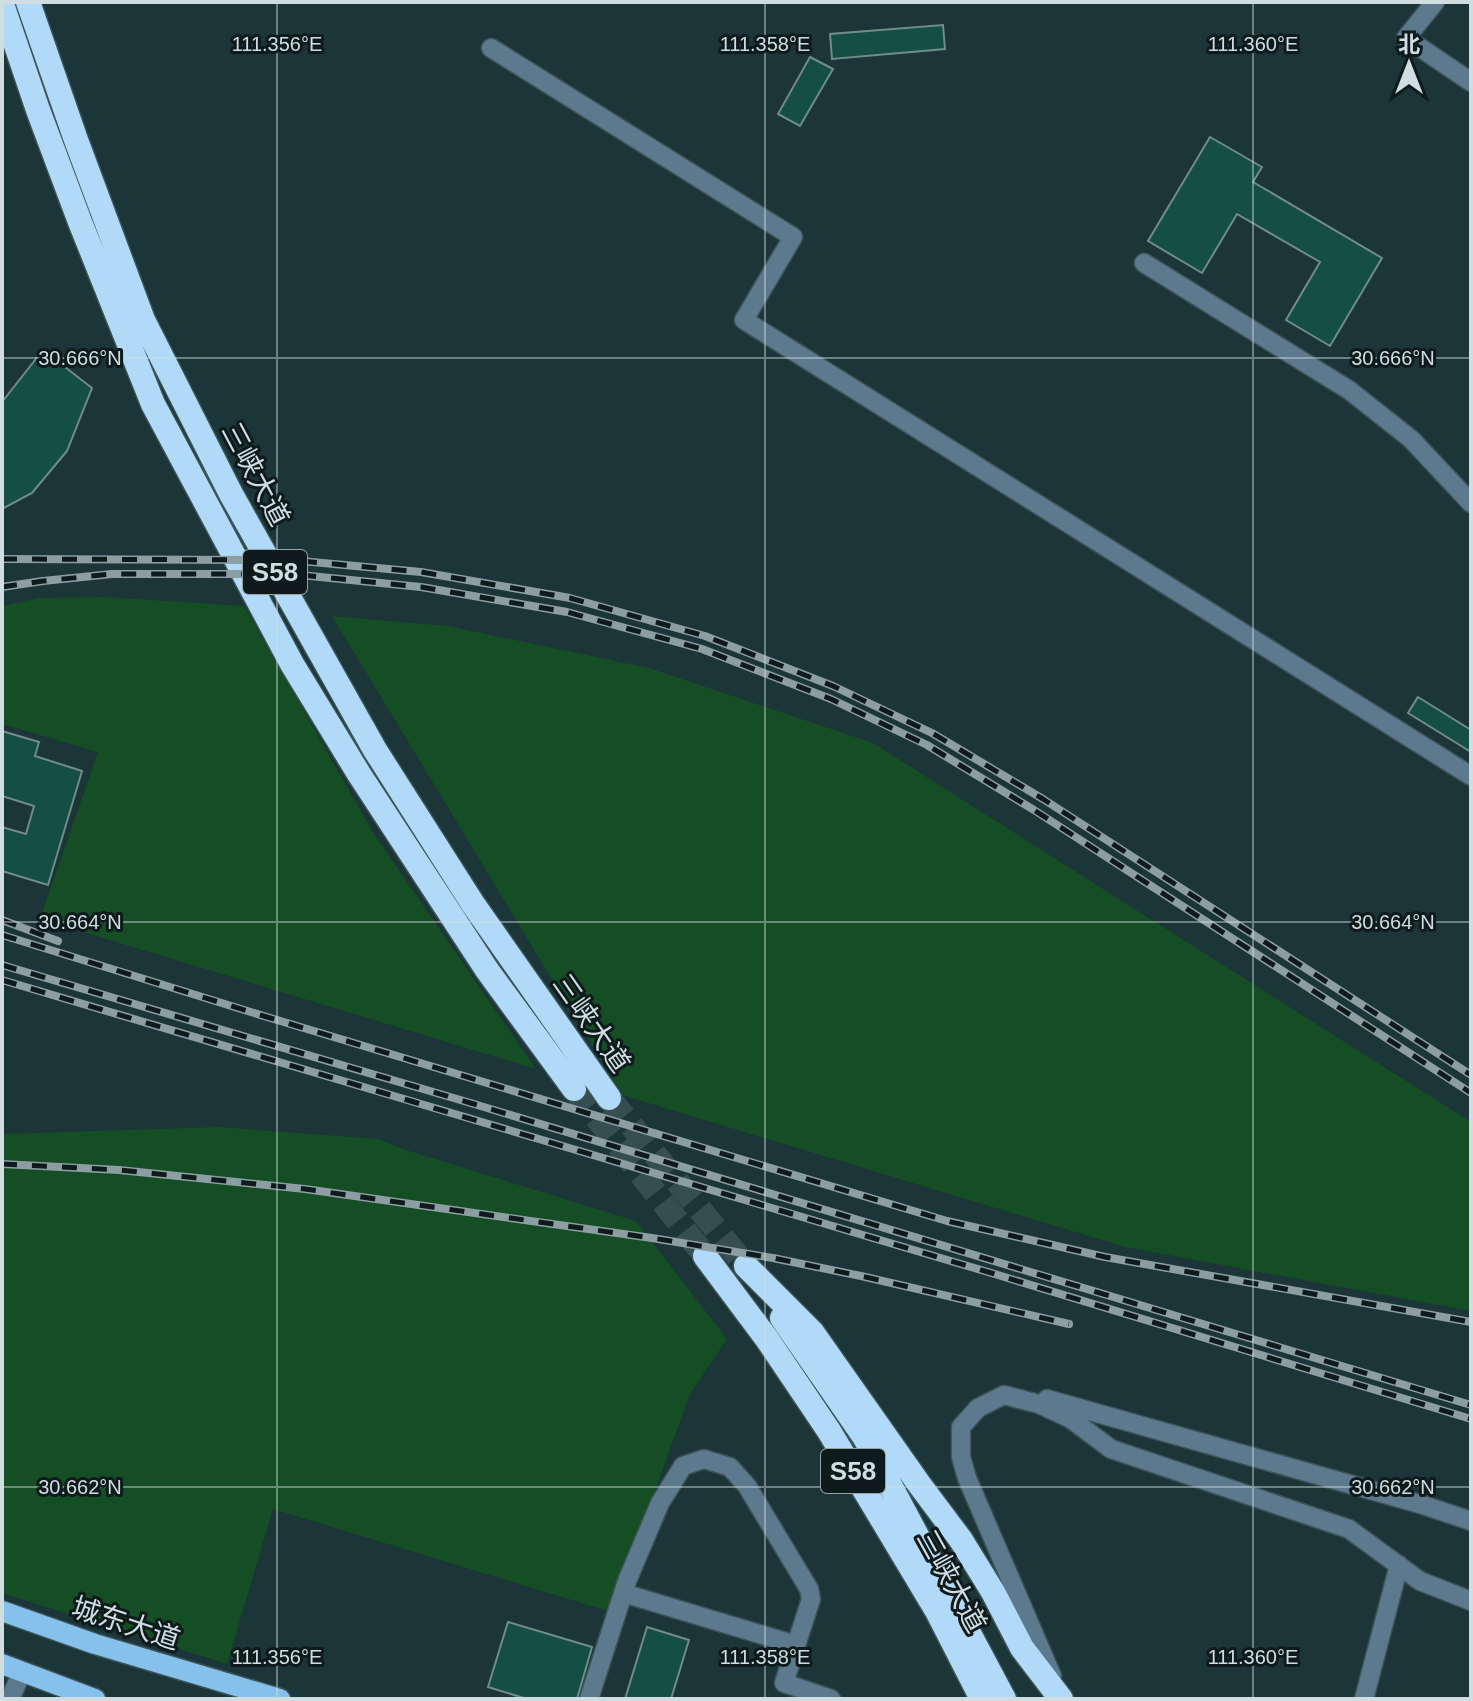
<svg xmlns="http://www.w3.org/2000/svg" width="1473" height="1701" font-family="Helvetica,'Noto Sans SC',sans-serif">
	<rect width="100%" height="100%" fill="#1b3539"/>
	<path fill="#154d24" d="M106,597L244,606L374,834L536,1069L40,919L98,752L2,724V606L39,598Z
		M332,616L448,626L649,668L873,743L1471,1122V1311L1125,1247L622,1095Z
		M219,1127L379,1139L403,1149L636,1221L727,1339L690,1394L611,1612L273,1509L227,1664L2,1593V1134Z"/>
	<path fill="#154e44" stroke="#718c86" stroke-width="2" d="M943,25L945,49L832,59L830,34Z
		M810,57L833,69L800,126L778,114Z
		M1210,137L1262,167L1253,182L1382,258L1330,346L1286,320L1320,262L1237,214L1202,273L1148,241Z
		M43,350L92,388L67,451L32,493L2,509V402Z
		M1418,697L1471,730V752L1408,713Z
		M2,731L39,742L35,756L82,771L48,885L2,871V827L26,834L34,806L2,796Z
		M508,1622L592,1647L577,1699H527L488,1687Z
		M647,1627L689,1640L671,1699H625Z"/>
	<g fill="none" stroke-linecap="round" stroke-linejoin="round">
		<path stroke="#364e52" stroke-width="24" stroke-dasharray="24 12" stroke-linecap="butt" d="M574,1089L705,1256
			M609,1098L746,1266"/>
		<defs>
			<path id="minor" d="M1435,2L1406,38L1471,82
				M491,48L793,237L744,320L1471,776
				M1144,263L1349,390L1411,439L1471,503
				M1047,1399L1420,1504L1471,1521
				M623,1593L796,1645
				M1052,1676L967,1478L961,1457V1427L978,1408L1004,1395L1039,1404L1071,1419L1111,1449L1349,1529L1420,1581L1471,1601
				M10,1699L22,1672
				M589,1699L627,1581L660,1503L683,1466L704,1459L730,1467L747,1486L809,1589L811,1599L784,1683L831,1699
				M1364,1699L1399,1565"/>
			<path id="major" d="M2,1611L95,1644L280,1699
				M2,1664L95,1699"/>
			<path id="highway" d="M28,2L76,140L143,320L231,494L375,750L473,904L609,1098
				M2,4L38,110L80,222L153,404L292,664L359,774L487,970L574,1089
				M705,1256L767,1339L829,1431L937,1611L982,1699
				M746,1266L812,1332L919,1484L961,1540L993,1592L1022,1648L1061,1699
				M782,1318L865,1438L1004,1699"/>
		</defs>
		<use href="#minor" stroke="#3c5357" stroke-width="21"/>
		<use href="#major" stroke="#3c5357" stroke-width="23"/>
		<use href="#highway" stroke="#3c5357" stroke-width="27"/>
		<use href="#minor" stroke="#5c798d" stroke-width="18"/>
		<use href="#major" stroke="#85c1ea" stroke-width="20"/>
		<use href="#highway" stroke="#b0daf8" stroke-width="24"/>
		<defs>
			<path id="rail" d="M2,559L290,560L421,572L570,598L705,636L833,686L932,733L1043,799L1471,1075
				M2,587L43,581L112,574H290L421,587L567,612L702,649L831,699L927,745L1034,810L1471,1093
				M2,920L58,941
				M2,935L267,1017L947,1221L1105,1257L1471,1322
				M2,965L474,1104L1471,1405
				M2,980L988,1272L1471,1419
				M2,1164L119,1170L305,1189L652,1238L773,1258L861,1276L1069,1324"/>
		</defs>
		<use href="#rail" stroke="#8c9ea2" stroke-width="8"/>
		<use href="#rail" stroke="#0f1a1c" stroke-width="5" stroke-dasharray="15" stroke-linecap="butt"/>
	</g>
	<path fill="none" stroke="#d0dee1" stroke-width="2" stroke-opacity="0.45" d="M277,2V1699M765,2V1699M1253,2V1699M2,358H1471M2,922H1471M2,1487H1471"/>
	<g text-anchor="middle" stroke-width="6" stroke-linejoin="round" paint-order="stroke">
		<g fill="#0f1a1c" stroke="#96a3a6" stroke-width="2">
			<rect x="243" y="550" width="64" height="44" rx="6"/>
			<rect x="821" y="1449" width="64" height="44" rx="6"/>
		</g>
		<g font-size="26" font-weight="bold" fill="#d0dee1">
			<text x="275" y="581">S58</text>
			<text x="853" y="1480">S58</text>
		</g>
		<g font-size="28" fill="#d0dee1" stroke="#0f1a1c">
			<text transform="translate(256 474) rotate(62)" y="10">三峡大道</text>
			<text transform="translate(592 1023) rotate(55)" y="10">三峡大道</text>
			<text transform="translate(952 1581) rotate(61)" y="10">三峡大道</text>
			<text transform="translate(126 1623) rotate(18)" y="10">城东大道</text>
		</g>
	</g>
	<g font-size="20" text-anchor="middle" fill="#d0dee1" stroke="#0f1a1c" stroke-width="6" stroke-linejoin="round" paint-order="stroke">
		<text x="277" y="51">111.356°E</text>
		<text x="765" y="51">111.358°E</text>
		<text x="1253" y="51">111.360°E</text>
		<text x="80" y="365">30.666°N</text>
		<text x="1393" y="365">30.666°N</text>
		<text x="80" y="929">30.664°N</text>
		<text x="1393" y="929">30.664°N</text>
		<text x="80" y="1494">30.662°N</text>
		<text x="1393" y="1494">30.662°N</text>
		<text x="277" y="1664">111.356°E</text>
		<text x="765" y="1664">111.358°E</text>
		<text x="1253" y="1664">111.360°E</text>
	</g>
	<rect width="1473" height="1701" fill="none" stroke="#d0dee1" stroke-width="8"/>
	<g transform="translate(1409 64)" stroke="#0f1a1c" stroke-width="6" paint-order="stroke">
	<path d="M0-6L14 30L0 20L-14 30Z" fill="#d0dee1"/>
	<text y="-12" font-size="22" font-weight="bold" text-anchor="middle" fill="#d0dee1">北</text>
	</g>
</svg>
